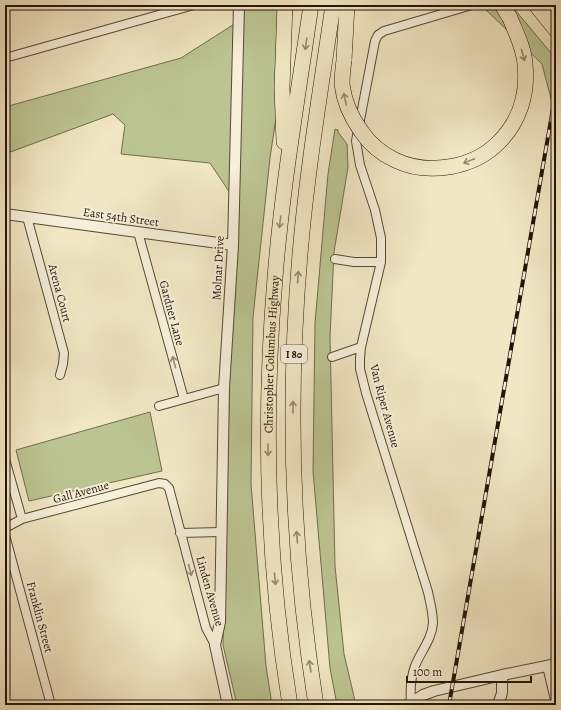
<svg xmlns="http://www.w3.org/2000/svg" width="561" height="710" font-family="Alegreya,serif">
	<rect width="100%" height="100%" fill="#f1e7c4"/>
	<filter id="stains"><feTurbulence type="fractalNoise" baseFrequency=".005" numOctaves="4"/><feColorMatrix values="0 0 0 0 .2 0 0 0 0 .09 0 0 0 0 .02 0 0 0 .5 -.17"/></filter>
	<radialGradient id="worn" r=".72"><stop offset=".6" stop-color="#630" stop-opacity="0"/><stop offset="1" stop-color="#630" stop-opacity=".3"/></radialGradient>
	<path fill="#bcc592" stroke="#716c4c" d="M239,5H293L270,158L253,317L251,484L266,666L272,705H237L223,645L234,199L210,163L121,154L125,125L113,114L5,154V107L181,58L239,21Z
		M481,5H511L556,59V118L542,64Z
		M335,129L338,130V132L347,144L348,167L334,252L330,337L335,566L344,654L356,705H337L330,668L313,471L315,323L328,174Z
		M150,412L162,471L29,501L16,450Z"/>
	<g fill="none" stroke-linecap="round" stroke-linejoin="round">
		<defs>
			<path id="minor" d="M5,58L194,5
				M27,217L64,353L63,364L60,375
				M138,232L184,399
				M335,259L354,262H381
				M332,357L361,347
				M159,406L224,388
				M5,459L22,519
				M5,528L22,519L159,483L165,484L169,488L206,628L215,645
				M180,533L221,532
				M5,535L51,705
				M547,666L556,704
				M411,702C410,690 411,677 415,666C421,651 432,639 433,623C433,612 430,602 428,592L366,393L360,369V358L361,347L381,262V238L375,210L360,165L356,141L375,41L378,35L384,31L472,5"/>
			<path id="tertiary" d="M5,214L233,245
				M228,705L215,645L220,622L224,388L233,245L239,5
				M407,705L423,695L434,691L502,675L556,664
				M498,705L502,693V675"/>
			<g id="motorway">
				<path d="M502,5L510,18"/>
				<path d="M536,5L556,30"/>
				<path d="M344,60L347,5"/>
				<path d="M284,142L282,87L285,5"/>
				<path id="s1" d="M290,705C267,564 263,420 275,278C282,187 298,96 311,5"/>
				<path d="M316,705C292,556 287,404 300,254C307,170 321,88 333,5"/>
			</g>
		</defs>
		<use href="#minor" stroke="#594836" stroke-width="10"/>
		<use href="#tertiary" stroke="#594836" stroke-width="12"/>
		<use href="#motorway" stroke="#261306" stroke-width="16"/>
		<use href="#minor" stroke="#f6efd9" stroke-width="8"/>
		<use href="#tertiary" stroke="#f6efd9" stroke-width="10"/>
		<use href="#motorway" stroke="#f1e7c4" stroke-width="15"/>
		<defs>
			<path id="rail" d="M449,705L556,91"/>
		</defs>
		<use href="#rail" stroke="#261306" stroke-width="4"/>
		<use href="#rail" stroke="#f6efd9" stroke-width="2.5" stroke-dasharray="8" stroke-linecap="butt"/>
		<defs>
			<path id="motorway-bridge" d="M344,60C343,68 342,76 342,84C344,102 351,117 361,131C369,143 382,154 395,160C428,176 474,168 499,142C520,121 528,93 525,64C524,48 516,33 510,18"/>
		</defs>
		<use href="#motorway-bridge" stroke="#261306" stroke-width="16" stroke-linecap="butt"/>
		<use href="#motorway-bridge" stroke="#f1e7c4" stroke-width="15"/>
	</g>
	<defs><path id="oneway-shaft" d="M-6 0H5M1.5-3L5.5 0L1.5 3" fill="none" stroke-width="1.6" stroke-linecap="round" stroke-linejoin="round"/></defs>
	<g stroke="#96886e">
		<use href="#oneway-shaft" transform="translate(306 44) rotate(98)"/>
		<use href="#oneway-shaft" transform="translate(523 55) rotate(75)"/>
		<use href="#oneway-shaft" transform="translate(345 99) rotate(-102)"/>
		<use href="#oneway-shaft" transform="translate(469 161) rotate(158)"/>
		<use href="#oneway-shaft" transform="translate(280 222) rotate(97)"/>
		<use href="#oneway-shaft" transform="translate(298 277) rotate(-86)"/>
		<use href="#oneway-shaft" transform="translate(293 407) rotate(-90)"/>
		<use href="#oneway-shaft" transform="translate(268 450) rotate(89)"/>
		<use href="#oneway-shaft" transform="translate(297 537) rotate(-94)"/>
		<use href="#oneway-shaft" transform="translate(275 579) rotate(85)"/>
		<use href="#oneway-shaft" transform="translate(310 666) rotate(-98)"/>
	</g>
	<g stroke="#988c7a">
		<use href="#oneway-shaft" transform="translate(174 362) rotate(-105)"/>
		<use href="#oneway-shaft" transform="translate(190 570) rotate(75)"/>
	</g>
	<g text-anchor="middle" stroke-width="4" stroke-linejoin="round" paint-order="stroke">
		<rect fill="#f6efd9" stroke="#645545" stroke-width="1" x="281" y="345" width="26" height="18" rx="3"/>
		<g font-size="11" font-weight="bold" fill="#261306">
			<text x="294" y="358">I 80</text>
		</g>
		<g font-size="12" fill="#261306" stroke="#f6efd9">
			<text transform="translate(121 217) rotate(8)" y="4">East 54th Street</text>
			<text transform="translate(218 268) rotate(-87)" y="4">Molnar Drive</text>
			<text transform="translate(60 293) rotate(75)" y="4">Arena Court</text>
			<text transform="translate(172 313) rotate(75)" y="4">Gardner Lane</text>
			<text dy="4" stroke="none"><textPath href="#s1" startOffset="352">Christopher Columbus Highway</textPath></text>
			<text transform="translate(385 406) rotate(75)" y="4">Van Riper Avenue</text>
			<text transform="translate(81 492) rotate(-15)" y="4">Gall Avenue</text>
			<text transform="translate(210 591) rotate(74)" y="4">Linden Avenue</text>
			<text transform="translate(40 617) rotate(75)" y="4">Franklin Street</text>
		</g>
	</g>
	<rect width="561" height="710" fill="none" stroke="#f1e7c4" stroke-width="20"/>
	<rect x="6" y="6" width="549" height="698" fill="none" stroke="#261306" stroke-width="2"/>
	<rect x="10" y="10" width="541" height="690" fill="none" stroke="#261306"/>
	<path d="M407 676v6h124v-6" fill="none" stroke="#261306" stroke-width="2"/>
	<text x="413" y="676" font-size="12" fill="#261306" stroke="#f6efd9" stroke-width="3" paint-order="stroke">100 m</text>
	<rect width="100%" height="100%" filter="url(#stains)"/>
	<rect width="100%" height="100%" fill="url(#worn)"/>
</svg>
